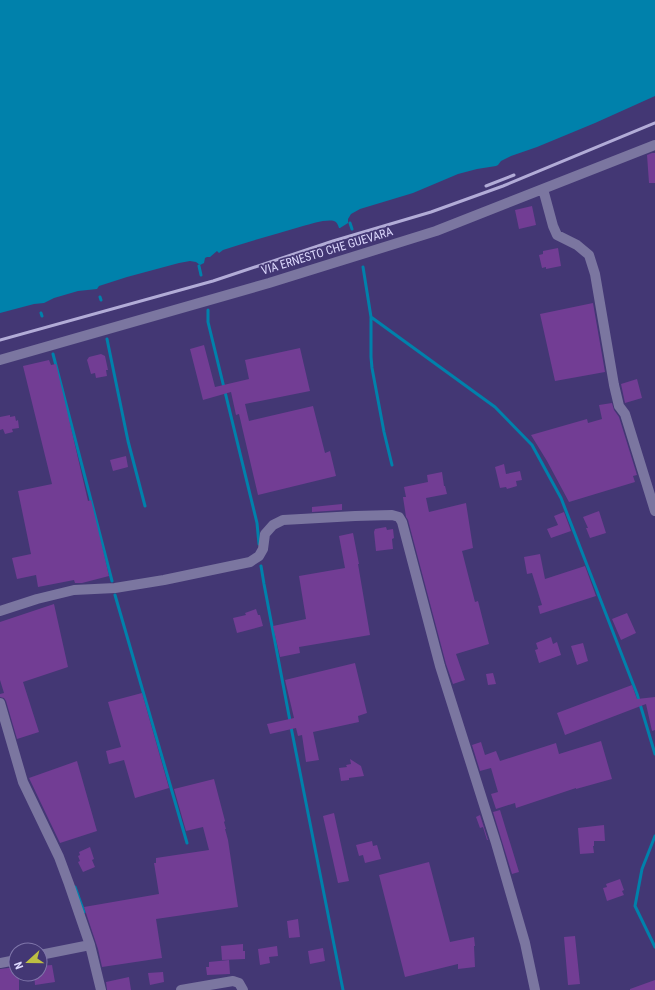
<svg xmlns="http://www.w3.org/2000/svg" width="655" height="990" font-family="'Roboto Condensed',sans-serif">
	<rect width="100%" height="100%" fill="#433774"/>
	<path fill="#0081ab" d="M0,0H655V96L595,123L537,147L511,156L501,161L498,165L496,166L477,169L458,174L413,193L360,209L351,214L348,219V223L340,228H339C338,225 337,222 334,221C326,219 311,224 303,226C276,234 250,241 223,250L219,253L217,251L210,257H207L205,258L204,263L200,265L196,262L190,261L179,263L127,277L99,286L97,289L78,291L54,298L44,303L34,304L0,313Z"/>
	<g fill="none" stroke-linecap="round" stroke-linejoin="round">
		<path stroke="#0081ab" stroke-width="3" d="M350,223L352,229
			M199,266L201,275
			M363,267L371,317V357L372,368L384,432L392,465
			M100,297L101,300
			M208,310V322L257,523L259,544
			M41,313L42,316
			M371,317L495,407L532,445L561,498L637,694L655,754
			M107,339L128,441L145,506
			M53,354L112,581
			M261,566L264,584L290,721
			M115,595L187,843
			M291,727L343,990
			M655,836L642,869L635,906L655,947
			M75,887L84,912"/>
	</g>
	<path fill="#723d94" d="M652,153H655V183H649L647,155Z
		M532,206L536,225L519,229L515,210Z
		M558,248L561,266L546,269V267L542,268L539,255L543,254V251Z
		M593,303L605,372L555,381L540,314Z
		M204,345L215,387L249,379L245,360L300,348L310,391L245,404L249,421L313,406L325,453L330,451L336,476L258,495L239,414L236,415L231,392L203,400L190,349Z
		M101,354L105,356L108,370H106L107,376L96,378L95,373L91,374L87,360L89,357Z
		M49,360L51,365L56,364L88,501L91,500L109,576L82,583H75L74,580L38,587L36,575L17,579L12,558L31,554L18,491L52,484L23,366Z
		M637,379L642,398L625,403L621,384Z
		M612,403L614,410L619,417L637,475L633,476L635,482L569,502L547,461L531,435L587,419L588,423L602,419L599,405Z
		M10,415V417L15,416L16,421L18,420L19,428L12,429L13,432L5,434L3,429L0,430V417Z
		M126,456L128,467L113,471L110,460Z
		M504,464L506,474L520,471L522,480L516,481L517,486L507,489L506,487L500,488L495,467Z
		M442,472L444,486H445L447,494L426,498L429,512L466,503L473,548L462,551L475,602L478,601L489,644L456,654L465,680L453,684L446,664L408,520L406,517L403,497H406L404,487L428,482L427,475Z
		M342,504V510L312,512V507Z
		M599,511L606,533L590,538L586,528H588L583,517Z
		M564,512L571,531L551,538L547,529L558,525L554,516Z
		M386,527L387,530L393,529L394,538L392,539L393,549L376,551L374,532L375,529Z
		M353,533L359,564H358L370,635L299,647L300,653L280,657L273,626L306,619L299,576L345,568L339,536Z
		M540,554L545,579L585,566L596,596L540,614L538,606L542,605L532,573L527,574L524,557Z
		M54,604L68,667L23,682L39,732L17,739L6,701L4,698L0,697V694L4,693L0,680V622Z
		M256,609L258,615H260L263,626L237,633L233,618L246,615L245,613Z
		M627,613L636,633L621,640L612,619Z
		M551,637L553,644L557,642L561,655L539,663L535,650L538,649L536,643Z
		M583,643L588,661L577,665L571,646Z
		M355,663L367,713L358,716L359,722L313,732L319,760L306,762L302,735L298,736L296,728L270,734L267,724L294,718L285,680Z
		M493,673L496,684L488,685L486,674Z
		M632,685L637,699L655,697V730L652,731L646,704L565,735L557,713Z
		M142,693L169,788L135,798L124,760L109,764L106,751L121,747L108,702Z
		M601,741L612,779L576,789V788L516,808L515,803L496,809L491,794L498,792L491,768L480,771L472,745L481,742L485,755L496,751L500,761L556,743L559,754Z
		M350,759L361,766L364,776L349,778V780L341,781L339,768L347,767L346,765L351,764Z
		M77,761L97,831L60,843L29,778Z
		M214,779L225,821L224,822L226,829H225L228,840L238,907L156,919L162,958L102,967L98,949L84,907L159,894L154,863H156V858L209,850L203,827L186,831L174,789Z
		M500,810L519,872L512,874L493,812Z
		M334,813L349,881L338,883L323,816Z
		M480,815L488,840H487L483,827L480,828L476,817Z
		M604,825L605,841H594V846H593L594,853L580,854L578,828Z
		M372,841L373,846L377,845L381,859L365,863L363,855L359,856L356,845Z
		M90,847L94,859L92,860L95,867L83,872L78,862L80,861L78,856L80,855L79,852Z
		M429,862L450,942L474,937L475,946H474L475,967L458,969V964L405,977L379,875Z
		M620,879L624,890L622,891L624,895L607,901L603,888L607,887L606,884Z
		M298,919L300,937L289,938L287,921Z
		M575,936L580,984L568,985L564,937Z
		M243,944V951H245V959L222,960L221,946Z
		M277,946L278,956L269,957L270,963L260,965L258,949Z
		M323,948L325,961L310,964L308,951Z
		M229,960L230,974L207,975L206,967H209V962Z
		M52,965L55,982L35,985L34,974H40V966Z
		M16,967V974H19V990H0V969Z
		M163,972L164,982L150,985L148,973Z
		M129,977L131,990H107L106,982Z
		M655,980V990H630V989Z"/>
	<g fill="none" stroke-linecap="round" stroke-linejoin="round">
		<path stroke="#7b76a0" stroke-width="10" d="M543,189L553,226L557,235L577,245L589,255L595,274L614,385L619,406L625,414L655,511
			M0,360L269,283L436,231L655,145
			M0,611L37,599L74,590L115,588L164,580L250,562L259,556L263,549L265,534L273,525L283,520L355,516L392,515L399,517L402,522L440,666L496,843L525,943L535,990
			M0,703L23,782L59,857L69,884L90,945L101,990
			M40,955L90,945
			M0,963L16,960
			M181,990L233,981L239,983L243,990"/>
		<path stroke="#b2acd7" stroke-width="3" d="M486,186L514,175
			M0,340L213,281L333,241L431,212L503,186L655,123"/>
	</g>
	<g text-anchor="middle" stroke-width="3.5" stroke-linejoin="round" paint-order="stroke">
		<g font-size="12" fill="#dcd8fd" stroke="#433774">
			<text transform="translate(327 251) rotate(-17)" y="4">VIA ERNESTO CHE GUEVARA</text>
		</g>
	</g>
	<g transform="translate(28 962) rotate(249)"><circle r="19" fill="#433774" stroke="#8077ab"/>
	<path d="M0-3L7 15L0 10L-7 15Z" fill="#bdbf43"/>
	<text y="-6" font-size="11" font-weight="bold" text-anchor="middle" fill="#dcd8fd">N</text>
	</g>
</svg>
